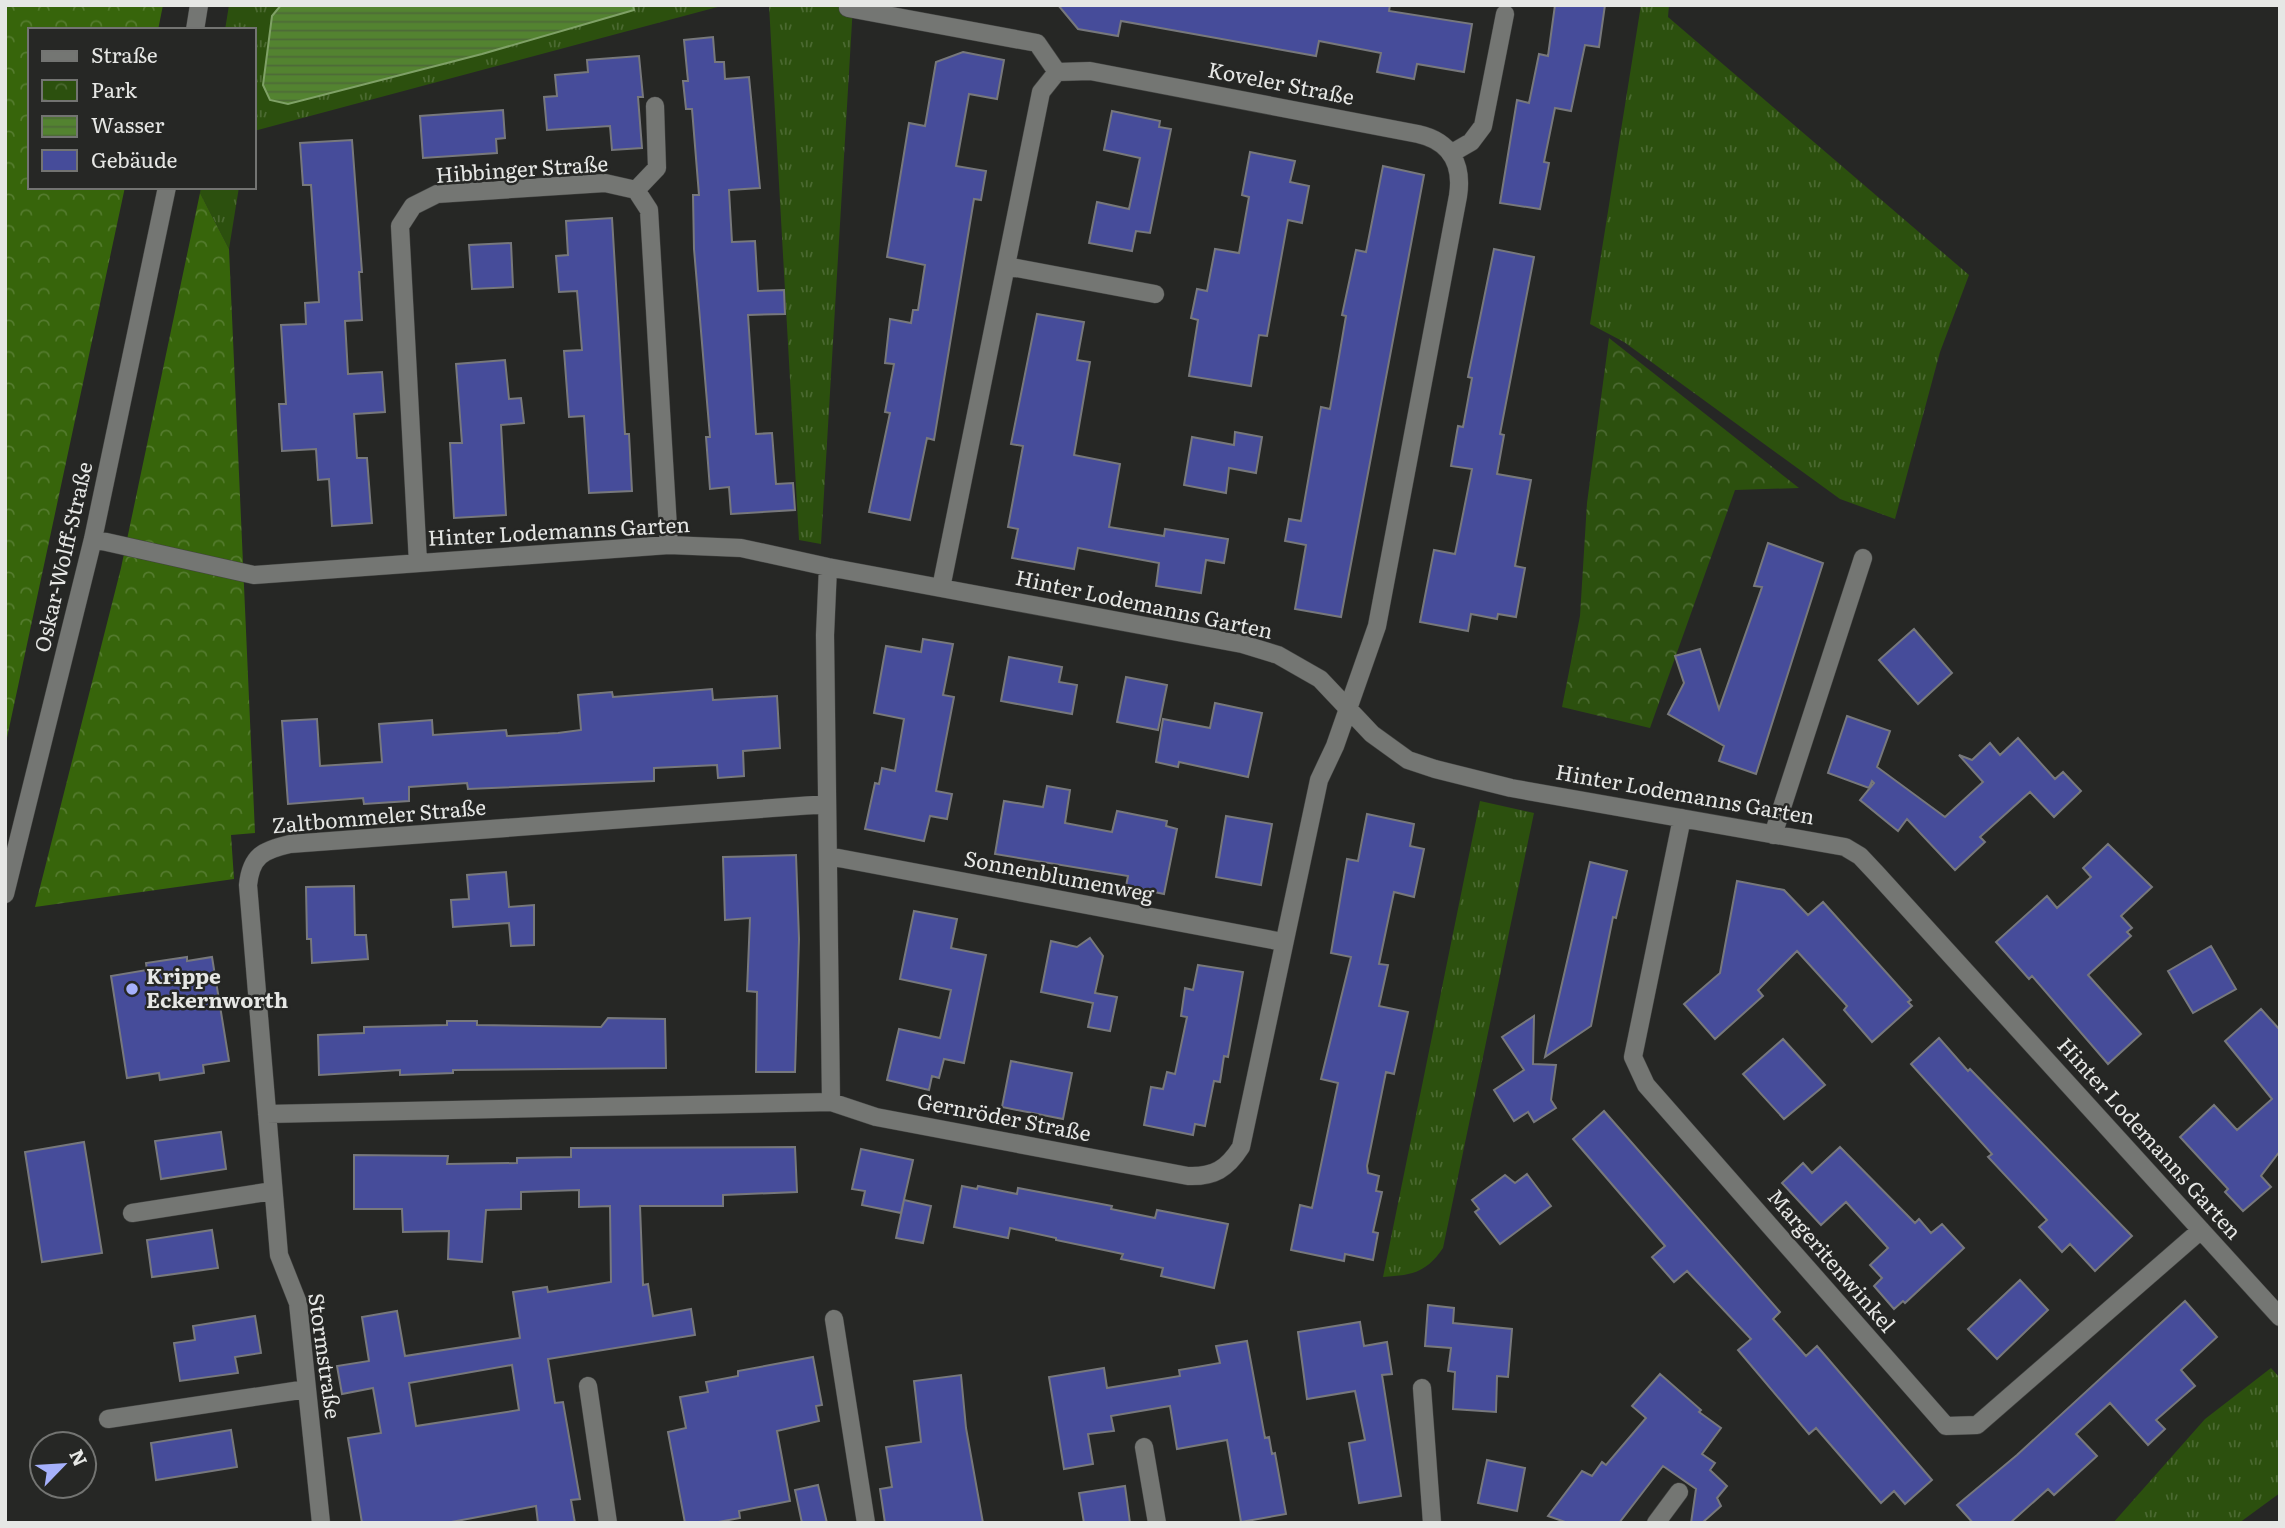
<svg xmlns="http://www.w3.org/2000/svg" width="2285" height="1528" font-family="Literata,serif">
	<defs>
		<pattern id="grass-tufts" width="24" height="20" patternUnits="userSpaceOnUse" patternTransform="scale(1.75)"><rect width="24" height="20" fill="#2c500e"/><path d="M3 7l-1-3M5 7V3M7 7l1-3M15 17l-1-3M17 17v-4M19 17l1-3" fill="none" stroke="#4b6931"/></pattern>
		<pattern id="forest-crowns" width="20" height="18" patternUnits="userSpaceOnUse" patternTransform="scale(1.75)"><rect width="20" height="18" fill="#37650b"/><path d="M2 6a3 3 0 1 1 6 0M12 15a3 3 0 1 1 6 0" fill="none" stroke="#547b2e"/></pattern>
		<pattern id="park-crowns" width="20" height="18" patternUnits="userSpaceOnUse" patternTransform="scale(1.75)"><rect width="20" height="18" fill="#2c500e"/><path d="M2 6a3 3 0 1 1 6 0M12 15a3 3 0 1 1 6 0" fill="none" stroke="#4b6931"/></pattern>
		<pattern id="water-rules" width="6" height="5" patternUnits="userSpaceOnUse" patternTransform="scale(1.75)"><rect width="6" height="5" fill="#538330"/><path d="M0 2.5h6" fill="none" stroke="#4d6a38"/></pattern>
	</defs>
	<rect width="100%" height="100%" fill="#262725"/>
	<path fill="url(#grass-tufts)" d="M229,5H725L254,131V30H225Z
		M769,5H853L821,544L799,540Z
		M1641,5H1669L1668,17L1969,275L1940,352L1895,519L1840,499L1624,342L1590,324Z
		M201,187H239L229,249L200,193Z
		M1480,801L1534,813L1443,1248C1426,1273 1412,1275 1383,1277Z
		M2271,1368L2280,1378V1493L2239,1523H2113L2205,1419Z"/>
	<path fill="url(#forest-crowns)" d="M5,5H163L158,30H30V187H125L5,747Z
		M200,193L229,249L255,833L231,835L234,879L35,907L121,568Z"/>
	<path fill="url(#park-crowns)" d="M1609,338L1799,488L1735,490L1650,728L1562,707L1580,616L1587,503Z"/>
	<path fill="url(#water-rules)" stroke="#7fa166" stroke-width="2" d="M281,5H633L634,10L482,54L288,104L270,100L263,85L272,16Z"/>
	<path fill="#464c9a" stroke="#77787c" stroke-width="2" fill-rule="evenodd" d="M1058,5H1390L1389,11L1472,24L1464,72L1417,64L1414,79L1377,72L1381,53L1319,41L1316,56L1121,21L1118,36L1078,29Z
		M1555,5H1605L1599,47L1585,45L1571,111L1555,108L1544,162L1549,163L1540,209L1500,203L1517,100L1529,103L1539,54L1548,56Z
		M713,37L715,62H724L725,79L749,77L760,188L729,190L732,242L755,241L758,291L784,290L785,314L748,315L756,434L772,433L776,484L793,483L795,510L731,514L729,487L710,489L706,437H710L694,249L693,195H699L692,109H686L683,81H688L684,40Z
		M963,52L1004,60L997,99L969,94L956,166L986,171L981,200L974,199L934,440L927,438L910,520L869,512L890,413L885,412L894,364L885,363L890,319L911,323L913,310H918L925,265L887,257L909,123L925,126L936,62Z
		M639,56L643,97H638L642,148L612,150L610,126L547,130L544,97L557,96L555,75L588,72L587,60Z
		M503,110L505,138L496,139L497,153L423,158L420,116Z
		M1112,111L1160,121L1159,127L1171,129L1150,233L1136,231L1132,251L1089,243L1097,202L1129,209L1140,158L1104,150Z
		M352,140L362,272H359L362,320L345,321L348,374L382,372L385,412L354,414L357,458H367L372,523L332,526L329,479L318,480L316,449L282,451L279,404H286L281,325L306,324L305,303L319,302L311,185H303L300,143Z
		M1250,152L1295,161L1290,182L1309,186L1302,223L1288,220L1267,336L1259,335L1251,386L1189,376L1198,320L1191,318L1197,289L1207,291L1215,249L1239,253L1249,197L1242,195Z
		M1383,166L1424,175L1341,617L1295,609L1306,545L1285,541L1289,519L1301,521L1321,407L1330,409L1346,316L1342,315L1356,250L1366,252Z
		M612,218L625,434H629L632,491L589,493L584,416L569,417L564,351L582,350L577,291L559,292L556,256L568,255L566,221Z
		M511,243L513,287L472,289L469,245Z
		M1494,249L1534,257L1500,434L1504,435L1497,474L1531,480L1515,566L1525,568L1516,617L1498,614L1497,619L1471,614L1468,631L1420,622L1434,550L1455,554L1472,469L1451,466L1458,426L1463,427L1472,378L1468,377Z
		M1037,314L1084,322L1077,360L1090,362L1074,455L1120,464L1109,527L1164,536L1165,529L1228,539L1224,563L1206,560L1201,593L1156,586L1159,563L1078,548L1074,569L1012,558L1018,529L1008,527L1023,446L1011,444Z
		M505,360L509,399L521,398L524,423L501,425L506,515L454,518L450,443H462L456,364Z
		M1235,432L1262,437L1256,473L1229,468L1226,493L1184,485L1192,437L1234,445Z
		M1768,543L1823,563L1756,774L1719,761L1724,746L1668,714L1684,683L1675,656L1700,649L1719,709L1762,587L1754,586Z
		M1914,629L1952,673L1918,704L1879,660Z
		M923,639L953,644L943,695L954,697L936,791L952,794L947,819L930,816L924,841L865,829L875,783L879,784L882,768L895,771L904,719L874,713L886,646L921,652Z
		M1009,657L1062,667L1059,682L1077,685L1072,714L1001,701Z
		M1126,677L1167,685L1158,730L1117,722Z
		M712,689L713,700L777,696L780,748L743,751L744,776L718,778L717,765L654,768V781L468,789L467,783L409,787V801L364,804L363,798L288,804L282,721L317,719L320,766L382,762L379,724L432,720L433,735L506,730L507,736L558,733L581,730L578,695L612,692L613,697Z
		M1215,703L1262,713L1248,777L1179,762L1178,767L1156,762L1163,719L1210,728Z
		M1847,716L1890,731L1877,767L1945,817L1983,782L1959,755L1972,760L1990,743L2000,755L2018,738L2055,779L2063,772L2081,791L2054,817L2030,792L1980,837L1985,842L1955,870L1907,819L1898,831L1860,800L1874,783L1872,781L1869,788L1828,773Z
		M1047,786L1070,790L1065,823L1112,832L1117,811L1167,821L1166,826L1177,829L1164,894L1126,886L1128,876L995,854L1004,801L1043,807Z
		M1367,814L1414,824L1410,846L1424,849L1414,897L1394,892L1379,964L1388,965L1379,1006L1408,1012L1394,1074L1386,1072L1367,1166L1368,1173L1379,1176L1376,1191L1382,1192L1373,1232L1378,1233L1373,1260L1345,1254L1344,1261L1291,1250L1300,1205L1312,1208L1338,1083L1321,1079L1351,957L1331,953L1347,859L1358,861Z
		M1226,816L1272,824L1261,885L1216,877Z
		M2108,844L2152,887L2121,916L2132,928L2127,932L2131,936L2088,975L2141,1034L2108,1064L2032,976L2029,979L1996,942L2047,896L2057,908L2091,877L2083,868Z
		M796,855L799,939L795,1072H756L757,992L747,991L750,918L725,920L723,857Z
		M1590,862L1627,871L1616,918L1613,917L1591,1026L1545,1057Z
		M506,872L509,907L534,905V945L511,946L509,923L453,927L451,900L469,899L467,875Z
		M1737,881L1784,890L1808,915L1823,902L1911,1000L1908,1002L1912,1006L1872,1042L1844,1010L1847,1006L1797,951L1758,990L1763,996L1715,1039L1684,1004L1720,973Z
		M354,886L355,935H366L368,959L312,963L311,939H307L306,887Z
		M914,911L957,919L951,948L986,955L964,1063L944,1059L939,1078L932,1076L929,1090L887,1080L899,1029L940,1038L951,990L900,979Z
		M1090,938L1103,956L1095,993L1117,997L1110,1031L1088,1027L1093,1003L1041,992L1051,941L1077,947Z
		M2211,946L2236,989L2193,1013L2168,971Z
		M187,957V961L212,957L229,1061L203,1065L204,1073L160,1080L159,1073L127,1078L111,976L147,970L146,963Z
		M1198,965L1243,972L1228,1057L1224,1056L1220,1082L1214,1081L1205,1126L1195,1124L1193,1135L1144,1125L1151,1087L1163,1089L1167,1072L1175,1074L1187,1017L1181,1016L1185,988L1193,990Z
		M2261,1009L2280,1030V1151L2261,1176L2271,1187L2243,1211L2225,1192L2228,1189L2180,1137L2214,1105L2237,1130L2272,1099L2225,1041Z
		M1534,1016L1533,1064L1556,1065L1551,1100L1556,1108L1534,1122L1528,1112L1514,1121L1494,1090L1524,1070L1502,1037Z
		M608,1018L665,1019L666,1068L453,1070V1073L400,1075V1070L319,1075L318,1035L364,1033V1027L447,1025V1021H477V1025L601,1027Z
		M1939,1038L1968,1071L1970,1069L2132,1236L2095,1271L2070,1244L2062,1252L2039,1227L2047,1220L1988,1157L1992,1154L1911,1064Z
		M1783,1039L1825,1085L1784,1119L1743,1074Z
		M1011,1061L1072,1073L1063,1119L1002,1107Z
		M1604,1111L1780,1312L1773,1319L1806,1356L1817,1346L1932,1480L1905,1504L1894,1491L1881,1503L1816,1428L1809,1434L1738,1350L1751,1339L1687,1271L1674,1282L1652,1257L1665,1246L1573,1139Z
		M221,1132L226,1169L161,1179L155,1141Z
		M84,1142L102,1253L42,1262L25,1152Z
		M795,1147L797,1192L723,1195V1206H640L643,1285L648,1284L653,1316L691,1309L695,1335L548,1359L555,1403L563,1402L580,1499L571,1500L575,1523H538L536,1506L446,1523H362L348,1438L381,1433L373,1388L342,1394L337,1366L369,1361L362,1317L397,1311L405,1356L520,1338L513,1292L547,1287L548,1292L611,1282L610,1206L579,1207V1190L521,1192V1209L486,1210L482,1262L448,1259L449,1231L403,1232L402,1209H354V1155L448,1156L447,1164L517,1163V1158L571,1157V1148ZM512,1365L519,1410L416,1426L409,1383Z
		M1840,1147L1915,1223L1919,1219L1931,1233L1942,1224L1964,1248L1905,1303L1903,1301L1894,1309L1874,1286L1882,1278L1870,1265L1888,1248L1846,1202L1821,1225L1782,1183L1803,1163L1812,1173Z
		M861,1149L913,1160L901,1213L862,1205L865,1191L852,1189Z
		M1527,1174L1551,1206L1500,1244L1475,1212L1479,1209L1472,1200L1505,1175L1515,1183Z
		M962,1186L977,1189L978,1186L1017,1194L1018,1188L1112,1206L1111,1209L1155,1218L1157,1210L1228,1224L1214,1288L1161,1276L1163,1268L1121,1259L1123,1254L1056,1240V1238L1010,1228L1008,1238L954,1227Z
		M904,1200L931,1206L923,1243L896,1238Z
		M212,1230L218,1268L152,1277L147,1240Z
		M2020,1280L2048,1310L1997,1359L1968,1329Z
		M2185,1301L2217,1337L2181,1370L2195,1386L2156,1420L2165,1429L2148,1445L2110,1403L2076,1434L2097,1456L2054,1495L2048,1489L2010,1523H1973L1957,1505L2017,1455Z
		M1428,1305L1454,1308L1453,1323L1512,1329L1508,1377L1497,1376L1496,1412L1453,1409L1455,1372L1448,1371L1451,1348L1425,1346Z
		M255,1316L261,1353L235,1357L238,1373L180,1381L174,1343L195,1340L193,1326Z
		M1360,1322L1364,1346L1387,1342L1392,1374L1382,1375L1401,1496L1359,1503L1349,1443L1365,1440L1355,1391L1307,1399L1298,1332Z
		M1247,1341L1265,1438L1269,1437L1272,1454L1275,1453L1286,1514L1241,1522L1227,1440L1177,1449L1170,1406L1111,1416L1114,1431L1088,1434L1093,1464L1064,1469L1049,1377L1104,1368L1107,1388L1180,1376L1179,1370L1220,1363L1216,1346Z
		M813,1357L822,1405L816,1406L819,1421L777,1431L790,1501L739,1511L740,1518L713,1523H685L668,1432L686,1428L680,1397L708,1392L706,1382L738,1376V1371Z
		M1660,1374L1701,1410L1699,1412L1721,1428L1702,1454L1715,1463L1710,1470L1727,1486L1717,1498L1721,1506L1702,1523H1691L1696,1489L1663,1466L1619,1523H1568L1548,1516L1582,1471L1592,1476L1602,1462L1606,1465L1646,1418L1632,1406Z
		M961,1375L966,1428L983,1523H885L880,1489L892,1487L886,1447L921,1442L914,1381Z
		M231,1430L237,1467L156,1480L151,1443Z
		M1487,1460L1525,1468L1517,1511L1478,1503Z
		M818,1485L827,1523H802L795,1490Z
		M1125,1486L1130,1523H1084L1079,1493Z"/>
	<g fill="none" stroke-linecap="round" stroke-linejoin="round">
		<defs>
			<path id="minor" d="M848,8L1037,43L1057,72
				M195,30L199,5
				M1452,153L1471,142L1483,126L1505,14
				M636,190L657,168L655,106
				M1006,266L1155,294
				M93,539L254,575L669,545L741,548L828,567L1242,644L1278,655L1320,679L1372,734L1408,760L1435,769L1511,788L1845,847L1860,856L1876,873L2280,1317
				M418,563L400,226L413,206L437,194L605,183L636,190L649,210L669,545
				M828,567L825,635L831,1102
				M1682,818L1633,1057L1646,1085L1946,1426L1977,1425L2201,1230
				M1773,835L1863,558
				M828,856L1283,942
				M5,894L93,539L167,187
				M267,1114L831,1102L876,1117L1188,1176C1214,1177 1227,1169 1241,1147L1319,780L1335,746L1377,626L1458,196C1463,164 1450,141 1418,134L1090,71L1057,72L1041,92L941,588
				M132,1213L273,1191
				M834,1319L866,1523
				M588,1386L608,1523
				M1422,1388L1432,1523
				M108,1419L307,1389
				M1144,1447L1157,1523
				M321,1523L298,1303L279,1255L248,885C251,856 263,850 290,844L827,804
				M1656,1523L1679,1492"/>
		</defs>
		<use href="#minor" stroke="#434442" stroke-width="19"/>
		<use href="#minor" stroke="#747673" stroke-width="18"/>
	</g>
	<circle fill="#a6b1fc" stroke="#262725" stroke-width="2.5" cx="132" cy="989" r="7"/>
	<g text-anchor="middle" stroke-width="5" stroke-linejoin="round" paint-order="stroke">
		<g font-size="21" fill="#e6e7e5" stroke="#262725">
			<text transform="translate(1281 84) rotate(11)" y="7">Koveler Straße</text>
			<text transform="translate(522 170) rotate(-4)" y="7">Hibbinger Straße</text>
			<text transform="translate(559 532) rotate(-3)" y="7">Hinter Lodemanns Garten</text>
			<text transform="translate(64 557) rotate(-77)" y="7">Oskar-Wolff-Straße</text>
			<text transform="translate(1144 605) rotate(12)" y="7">Hinter Lodemanns Garten</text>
			<text transform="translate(1685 795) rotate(10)" y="7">Hinter Lodemanns Garten</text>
			<text transform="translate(379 817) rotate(-5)" y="7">Zaltbommeler Straße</text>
			<text transform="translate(1059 877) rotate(11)" y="7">Sonnenblumenweg</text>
			<text transform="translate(1004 1118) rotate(11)" y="7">Gernröder Straße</text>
			<text transform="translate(2149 1139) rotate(48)" y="7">Hinter Lodemanns Garten</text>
			<text transform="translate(1831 1261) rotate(49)" y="7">Margeritenwinkel</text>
			<text transform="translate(324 1356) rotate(82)" y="7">Stormstraße</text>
		</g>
		<g font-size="21" font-weight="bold" fill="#e6e7e5" stroke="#262725" text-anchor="start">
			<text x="146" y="984">Krippe<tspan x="146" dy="24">Eckernworth</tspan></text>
		</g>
	</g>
	<rect width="2285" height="1528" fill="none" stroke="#e6e7e5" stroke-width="14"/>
	<rect x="28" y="28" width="228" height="161" fill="#262725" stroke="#737472" stroke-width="2"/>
	<rect x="42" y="51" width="35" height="10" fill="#747673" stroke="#737472" stroke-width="2"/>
	<text x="91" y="63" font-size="21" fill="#e6e7e5">Straße</text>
	<rect x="42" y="80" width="35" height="21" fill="url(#park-crowns)" stroke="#737472" stroke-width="2"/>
	<text x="91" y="98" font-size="21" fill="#e6e7e5">Park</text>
	<rect x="42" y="116" width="35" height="21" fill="url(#water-rules)" stroke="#737472" stroke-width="2"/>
	<text x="91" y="133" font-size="21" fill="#e6e7e5">Wasser</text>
	<rect x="42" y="150" width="35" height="21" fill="#464c9a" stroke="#737472" stroke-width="2"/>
	<text x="91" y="168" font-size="21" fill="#e6e7e5">Gebäude</text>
	<g transform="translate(63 1465) rotate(65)"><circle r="33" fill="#262725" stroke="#737472" stroke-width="2"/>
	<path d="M0-5L12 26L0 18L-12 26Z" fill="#a6b1fc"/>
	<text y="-10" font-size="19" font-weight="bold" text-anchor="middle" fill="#e6e7e5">N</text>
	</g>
</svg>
